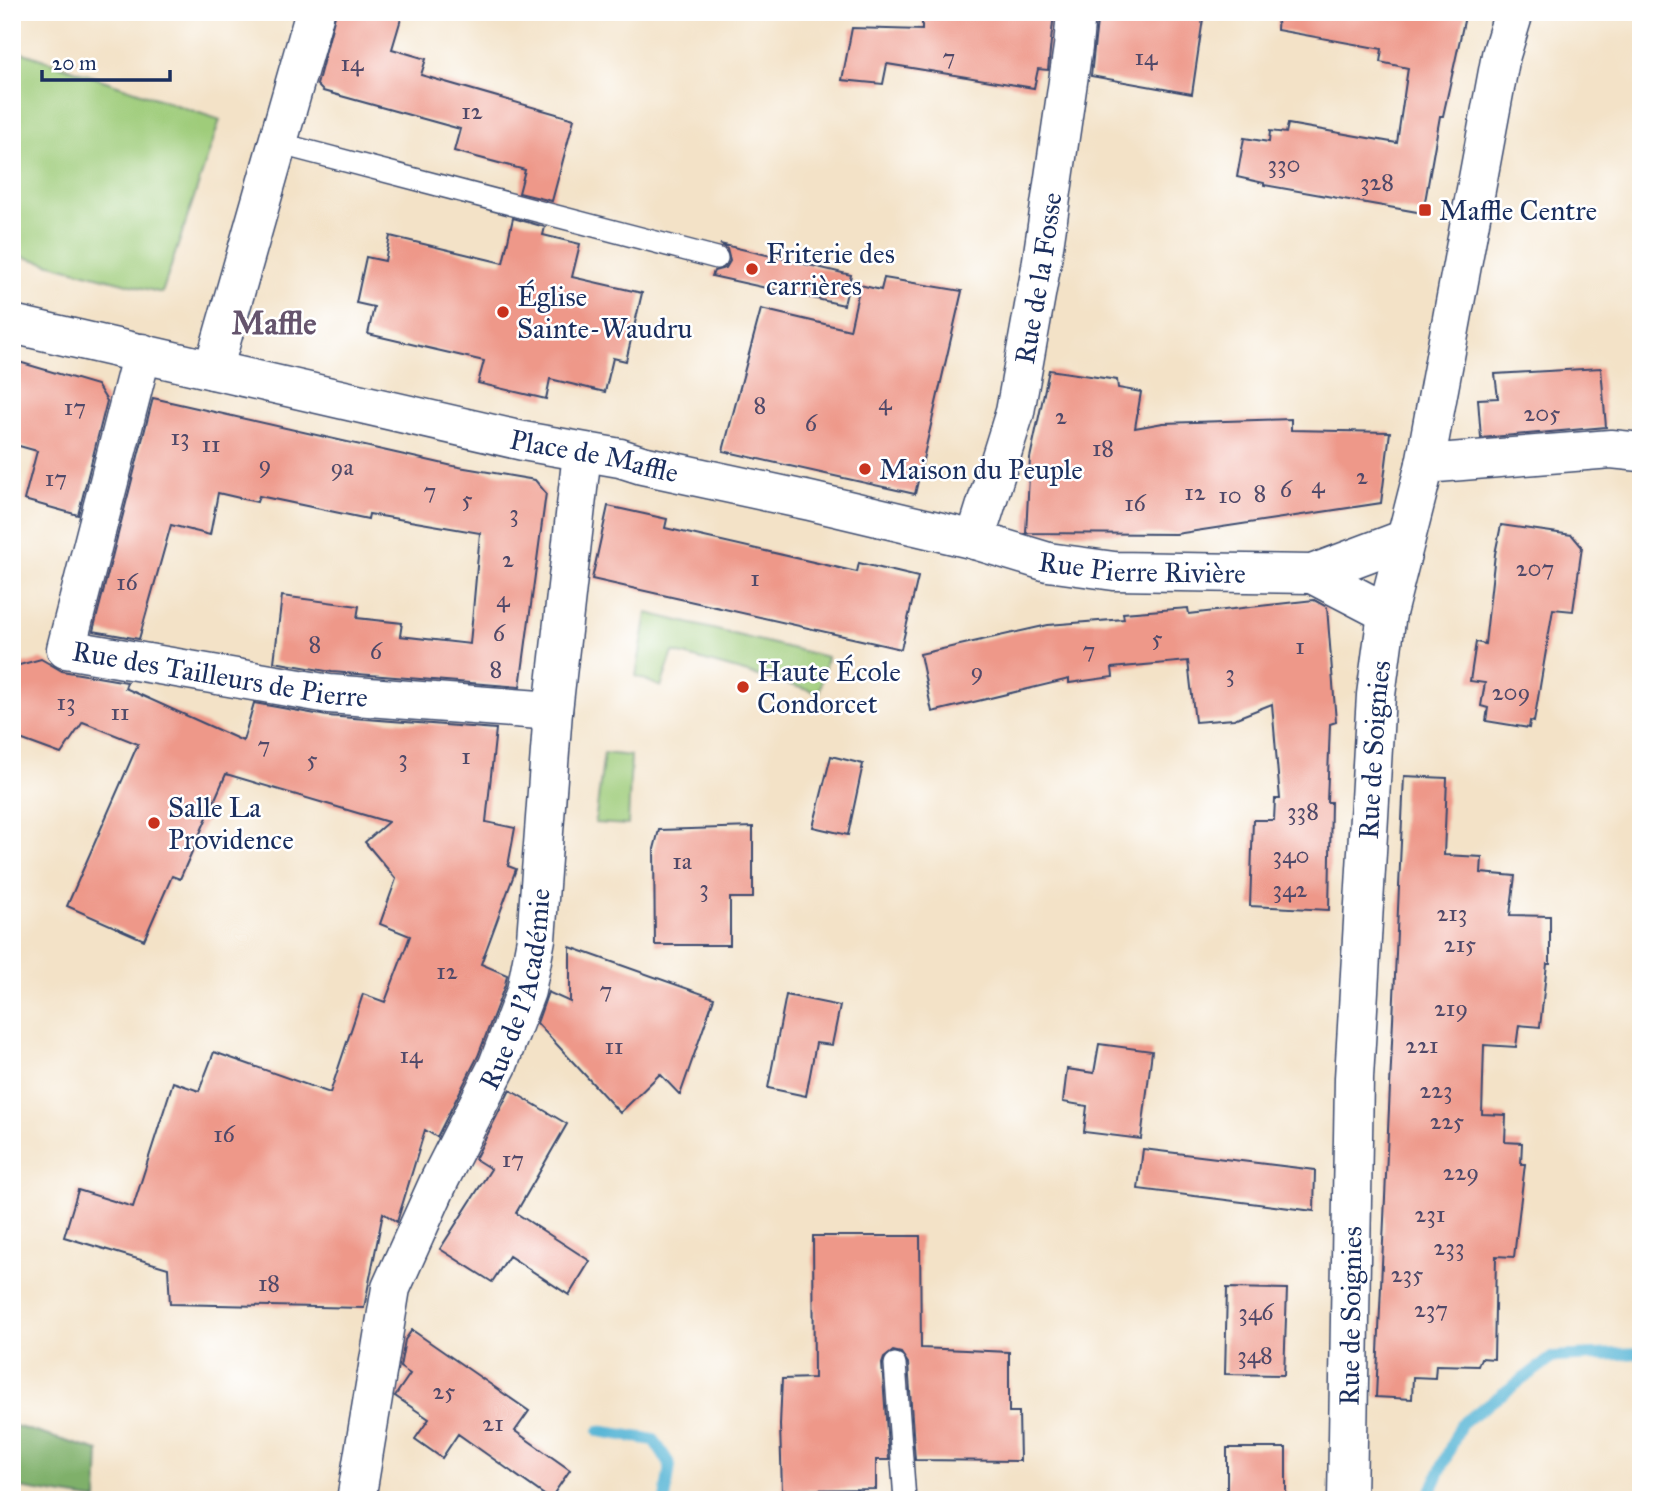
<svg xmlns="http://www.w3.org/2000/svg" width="1653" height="1512" font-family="'IM FELL Great Primer',serif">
	<rect width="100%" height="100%" fill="#fff"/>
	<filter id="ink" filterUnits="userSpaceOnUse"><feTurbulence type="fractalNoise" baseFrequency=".0143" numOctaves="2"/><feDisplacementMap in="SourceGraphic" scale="14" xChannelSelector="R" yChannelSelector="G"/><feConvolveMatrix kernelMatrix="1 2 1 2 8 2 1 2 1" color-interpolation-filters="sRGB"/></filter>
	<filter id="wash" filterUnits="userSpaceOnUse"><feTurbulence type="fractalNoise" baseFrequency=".00686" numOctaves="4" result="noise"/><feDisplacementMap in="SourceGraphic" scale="28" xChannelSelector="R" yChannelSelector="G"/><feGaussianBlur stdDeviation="1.57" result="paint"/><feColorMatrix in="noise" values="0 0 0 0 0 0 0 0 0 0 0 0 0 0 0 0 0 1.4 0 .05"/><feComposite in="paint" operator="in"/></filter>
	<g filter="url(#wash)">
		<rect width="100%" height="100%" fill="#f3e2c7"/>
		<path fill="#9fcc7a" stroke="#5d7e6c" stroke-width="2" d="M12,49L220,120L162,293L12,254Z
			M647,613L827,657L819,693L673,652L661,687L636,676Z
			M604,753L631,756L628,825L595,823Z"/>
		<path fill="#7fb06a" stroke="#4d7064" stroke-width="2" d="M12,1425L99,1451L97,1500L12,1487Z"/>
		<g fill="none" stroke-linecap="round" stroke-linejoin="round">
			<path stroke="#57b5d5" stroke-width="12" d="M599,1431L654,1440L670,1465L665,1500
				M1427,1500L1461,1424L1553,1357L1641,1353"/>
		</g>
		<g id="blocks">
			<path fill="#ee9889" d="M336,12H403L392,49L426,59L421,75L574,119L552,201L519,193L525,170L454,151L460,129L323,91L317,85Z
				M922,12H1054L1048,70L1038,69L1034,88L887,64L883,84L842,80L852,28L922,30Z
				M1098,12H1204L1192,94L1091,76Z
				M1278,12H1466L1443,116H1440L1423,213L1264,185V183L1237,177L1244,138L1269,142L1270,131L1286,133L1288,124L1397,143L1408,68L1380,62L1382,49L1277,30Z
				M513,218L545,227L543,235L580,244L572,277L642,293L626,361L613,358L605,392L550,379L546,399L478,383L484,361L368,334L374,307L356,303L366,257L385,261L390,236L503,263Z
				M720,244L851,275L844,305L712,276L714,271L726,268L730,261L727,249Z
				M884,278L962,291L915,494L723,451L761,309L850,330L860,285L881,290Z
				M12,360L97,385L107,401L78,515L24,500L37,451L12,444Z
				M1601,368L1606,427L1481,438L1478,399L1498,398L1495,374Z
				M1049,370L1117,380L1118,388L1141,392L1135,428L1163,423L1291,419V430L1390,432L1381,503L1176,534L1026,533L1030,458Z
				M153,398L453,466L535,480L546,493L520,687L332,672L274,662L282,596L359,606L357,618L402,623L400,636L470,644L480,533L369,514L368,519L259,496L257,502L218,493L210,535L171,525L139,639L93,631Z
				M608,506L667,519L665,528L857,572L859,563L918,577L901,649L592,579Z
				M1501,525L1572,535L1582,547L1573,611L1553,609L1534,722L1530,721L1529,728L1486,721L1488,708L1481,706L1485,683L1470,681L1476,642L1485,644L1495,554Z
				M1314,600L1327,607L1336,722L1330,724L1327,802H1331L1329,910L1250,906L1253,820H1274L1275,799H1280L1272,704L1234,719L1195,722L1188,661L1112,668L1113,677L1069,683V679L932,712L920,654L1048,625L1124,619L1123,613L1188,608L1189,614Z
				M41,659L62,671L127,682L125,688L243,741L254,703L327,716L496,729L486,822L515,828L508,866L516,869L481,964L507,975L505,985L478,1056L437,1137L425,1130L397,1222L383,1213L364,1308L170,1304L168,1268L64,1237L78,1190L133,1207L173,1082L199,1091L214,1052L330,1093L363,994L385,1002L410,936L380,924L396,879L365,842L388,822L226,774L180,879L172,876L144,940L67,906L138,744L83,722L61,754L12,736V667Z
				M831,756L863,764L848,835L813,827Z
				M1404,776L1447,778L1444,855L1482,857L1481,873L1515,876L1510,915L1550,916V964H1547L1540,1027L1519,1025L1516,1047L1484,1045L1482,1114L1506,1115L1505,1142L1522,1143L1521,1164H1525L1514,1257L1496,1256L1494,1359L1481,1358L1478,1366L1436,1365L1435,1378L1413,1377L1412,1399L1376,1397Z
				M753,827V898H730V945H655L654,849L659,830Z
				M570,947L714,998L680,1095L660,1074L620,1113L537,1023L548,992L570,1002Z
				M786,995L840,1006L832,1045L816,1043L806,1096L768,1088Z
				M1099,1044L1152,1051L1141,1139L1084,1132L1087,1106L1063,1102L1067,1069L1094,1073Z
				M510,1090L567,1124L516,1213L590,1261L569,1295L509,1256L492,1282L440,1249L491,1169L475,1159Z
				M1143,1149L1315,1170L1314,1211L1138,1189Z
				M813,1236H920L921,1348L1009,1352V1412H1019L1020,1461L915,1460L908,1363L901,1353L893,1351L884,1358L882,1364L889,1460H876V1489L782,1490L780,1425L782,1379L814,1378Z
				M1227,1288L1287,1289L1284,1375L1225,1374Z
				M412,1330L529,1411L515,1431L570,1470L550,1499L458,1434L442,1458L415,1439L429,1419L395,1396L410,1374L400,1367L405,1340Z
				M1227,1448H1286V1500H1227Z"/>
		</g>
	</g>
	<g filter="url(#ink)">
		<use href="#blocks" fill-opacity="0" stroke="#3b4a6e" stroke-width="2"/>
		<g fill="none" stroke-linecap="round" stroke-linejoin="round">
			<defs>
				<path id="lane" d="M277,143L717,258
					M895,1364L905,1500"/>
				<g id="street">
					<path id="s1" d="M142,353L66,649L329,694L553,711"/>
					<path d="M213,370L315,12"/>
					<path d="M1425,464L1611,449L1641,452"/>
					<path id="s2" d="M975,540L1015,412L1041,267L1073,47L1076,12"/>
					<path id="s3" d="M356,1500L391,1288L440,1179L498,1065L526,991L536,939L553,711L582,453"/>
				</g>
				<g id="secondary">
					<path id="s4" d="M12,324L523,441L620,458L642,465L810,501L975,540L1048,562L1114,571L1312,574L1405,539"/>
					<path d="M1312,574L1387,613"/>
					<path id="s5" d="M1347,1500L1354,1078L1376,695L1387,613L1425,464L1501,55L1514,12"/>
				</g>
			</defs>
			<use href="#lane" stroke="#3b4a6e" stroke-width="24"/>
			<use href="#street" stroke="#3b4a6e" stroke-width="41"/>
			<use href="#secondary" stroke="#3b4a6e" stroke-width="41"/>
			<use href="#lane" stroke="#fff" stroke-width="21"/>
			<use href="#street" stroke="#fff" stroke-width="38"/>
			<use href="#secondary" stroke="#fff" stroke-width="38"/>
		</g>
	</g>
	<g fill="#c8321e" stroke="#fff" stroke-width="2.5">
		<rect x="1418" y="203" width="14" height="14" rx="3.5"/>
		<circle cx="752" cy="269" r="7"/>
		<circle cx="503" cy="312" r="7"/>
		<circle cx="865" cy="469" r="7"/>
		<circle cx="743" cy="687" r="7"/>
		<circle cx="154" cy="823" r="7"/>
	</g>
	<g text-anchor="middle" stroke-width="5" stroke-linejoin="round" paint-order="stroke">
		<g font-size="24" fill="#504969">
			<text x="949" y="65">7</text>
			<text x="1146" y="65">14</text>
			<text x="352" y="71">14</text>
			<text x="472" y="119">12</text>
			<text x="1284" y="172">330</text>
			<text x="1377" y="190">328</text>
			<text x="885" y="410">4</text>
			<text x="760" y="413">8</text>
			<text x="75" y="415">17</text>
			<text x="1542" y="421">205</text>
			<text x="1061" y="424">2</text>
			<text x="811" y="431">6</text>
			<text x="180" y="445">13</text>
			<text x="211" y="452">11</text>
			<text x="1103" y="456">18</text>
			<text x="265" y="472">9</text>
			<text x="342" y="475">9a</text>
			<text x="1362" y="484">2</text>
			<text x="56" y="486">17</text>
			<text x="1318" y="493">4</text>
			<text x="1286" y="497">6</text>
			<text x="430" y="499">7</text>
			<text x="1195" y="500">12</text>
			<text x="1260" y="501">8</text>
			<text x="1230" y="503">10</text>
			<text x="467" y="507">5</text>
			<text x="1135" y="511">16</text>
			<text x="514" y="521">3</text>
			<text x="508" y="567">2</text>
			<text x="1535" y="576">207</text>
			<text x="755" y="586">1</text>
			<text x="127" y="590">16</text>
			<text x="503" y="607">4</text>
			<text x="499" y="641">6</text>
			<text x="1157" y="646">5</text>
			<text x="315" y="652">8</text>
			<text x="1300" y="654">1</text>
			<text x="1089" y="658">7</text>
			<text x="376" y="659">6</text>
			<text x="496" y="677">8</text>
			<text x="977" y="679">9</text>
			<text x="1230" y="681">3</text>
			<text x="1511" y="700">209</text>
			<text x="66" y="710">13</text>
			<text x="120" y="720">11</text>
			<text x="264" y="753">7</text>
			<text x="466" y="764">1</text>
			<text x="403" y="766">3</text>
			<text x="312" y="767">5</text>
			<text x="1303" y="819">338</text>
			<text x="1291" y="863">340</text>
			<text x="682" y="869">1a</text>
			<text x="704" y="896">3</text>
			<text x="1290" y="897">342</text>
			<text x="1452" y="921">213</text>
			<text x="1460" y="952">215</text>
			<text x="447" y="979">12</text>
			<text x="606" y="998">7</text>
			<text x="1451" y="1016">219</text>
			<text x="1422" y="1053">221</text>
			<text x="614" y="1054">11</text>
			<text x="411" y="1063">14</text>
			<text x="1436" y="1098">223</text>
			<text x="1447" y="1129">225</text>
			<text x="224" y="1142">16</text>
			<text x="513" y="1167">17</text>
			<text x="1461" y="1180">229</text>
			<text x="1430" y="1222">231</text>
			<text x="1449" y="1255">233</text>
			<text x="1407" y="1282">235</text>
			<text x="269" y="1291">18</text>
			<text x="1431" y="1317">237</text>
			<text x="1256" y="1320">346</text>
			<text x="1255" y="1363">348</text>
			<text x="444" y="1399">25</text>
			<text x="493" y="1431">21</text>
		</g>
		<g font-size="28" fill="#1b2f5e" stroke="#fff" text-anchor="start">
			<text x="1439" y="220">Maffle Centre</text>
			<text x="766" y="263">Friterie des<tspan x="766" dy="32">carrières</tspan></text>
			<text x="517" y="306">Église<tspan x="517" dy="32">Sainte-Waudru</tspan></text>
			<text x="879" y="479">Maison du Peuple</text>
			<text x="757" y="681">Haute École<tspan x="757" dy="32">Condorcet</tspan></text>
			<text x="168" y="817">Salle La<tspan x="168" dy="32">Providence</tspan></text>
		</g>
		<g font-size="28" fill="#1b2f5e" stroke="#fff">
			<text dy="10" stroke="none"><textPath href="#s2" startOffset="270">Rue de la Fosse</textPath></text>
			<text dy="10" stroke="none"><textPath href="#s4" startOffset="597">Place de Maffle</textPath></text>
			<text dy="10" stroke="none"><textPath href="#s4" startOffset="1158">Rue Pierre Rivière</textPath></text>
			<text dy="10" stroke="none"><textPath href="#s1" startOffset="462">Rue des Tailleurs de Pierre</textPath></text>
			<text dy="10" stroke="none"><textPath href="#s5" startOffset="751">Rue de Soignies</textPath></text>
			<text dy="10" stroke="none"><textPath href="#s3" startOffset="541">Rue de l'Académie</textPath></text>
			<text dy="10" stroke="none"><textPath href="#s5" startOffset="184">Rue de Soignies</textPath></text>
		</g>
		<g font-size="32" font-weight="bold" fill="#65546d" stroke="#fff">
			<text x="274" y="334">Maffle</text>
		</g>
	</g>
	<rect width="1653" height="1512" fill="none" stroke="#fff" stroke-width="42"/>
	<path d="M42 70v10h128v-10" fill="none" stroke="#1b2f5e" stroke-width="3.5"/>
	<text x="52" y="70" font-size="21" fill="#1b2f5e" stroke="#ffffff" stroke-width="5" paint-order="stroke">20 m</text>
</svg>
